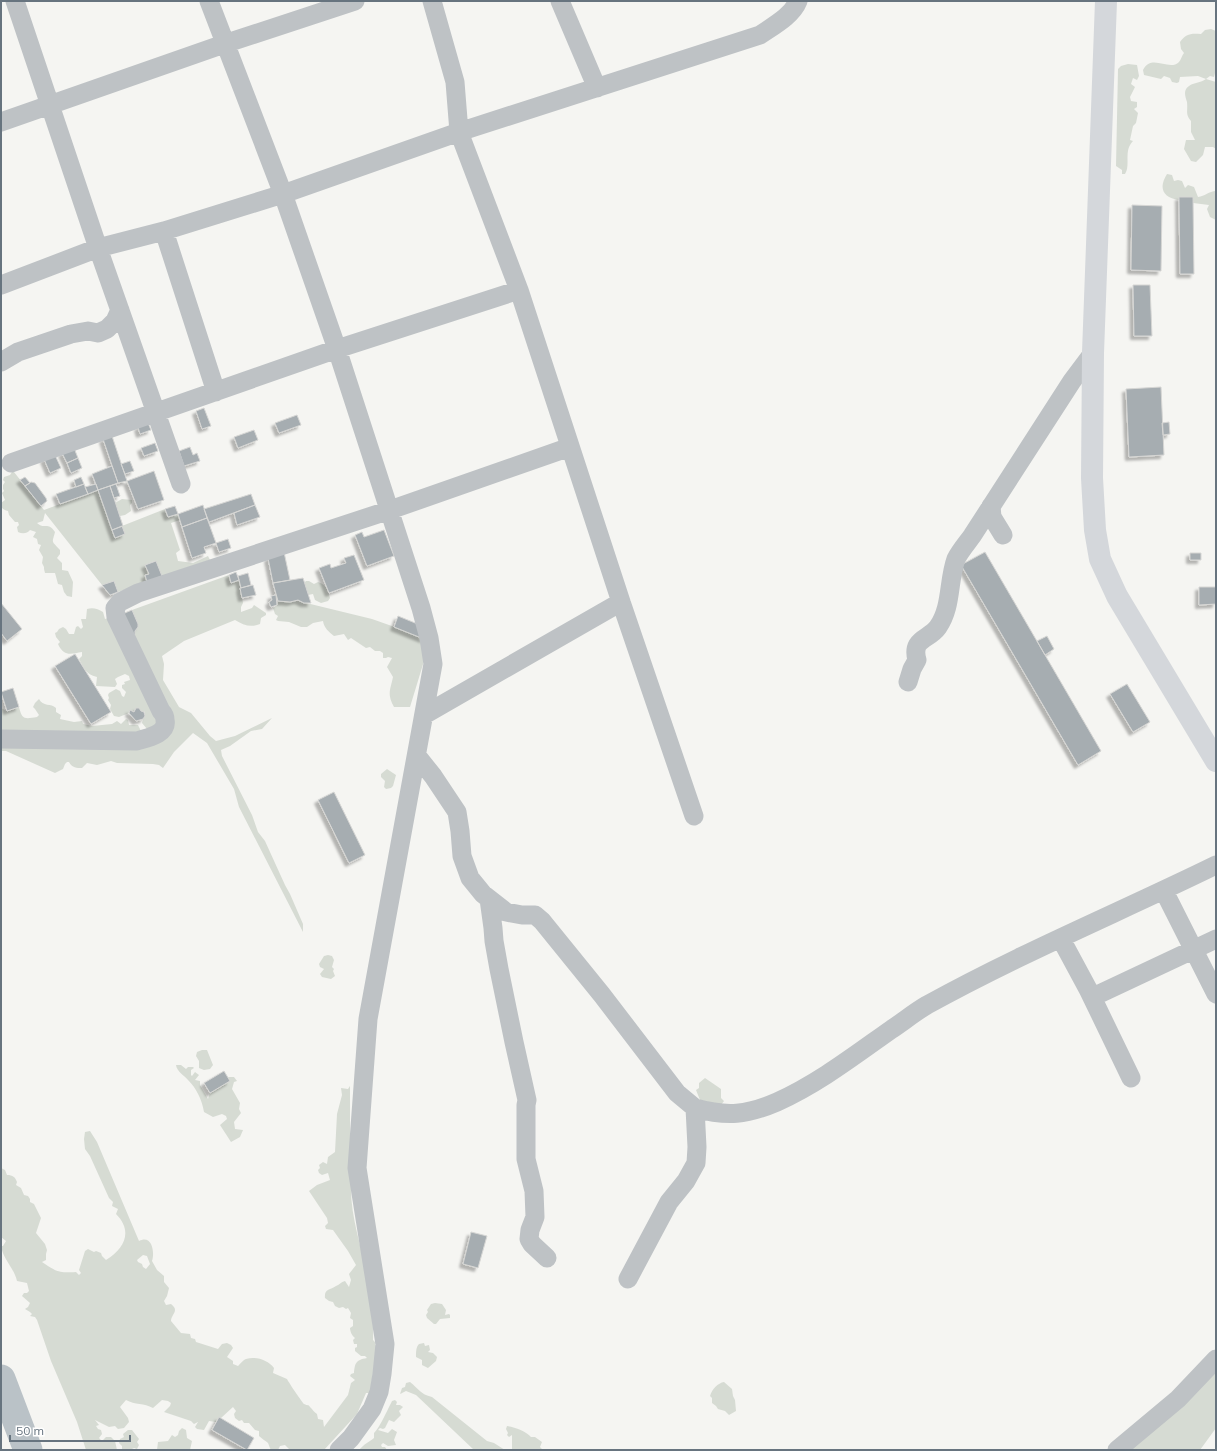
<svg xmlns="http://www.w3.org/2000/svg" width="1217" height="1451" font-family="Mulish,sans-serif">
	<defs>
		<filter id="shadow"><feDropShadow dx="-3.5" dy="3.5" stdDeviation="1" flood-color="#0004"/></filter>
	</defs>
	<rect width="100%" height="100%" fill="#f5f5f2"/>
	<path fill="#d6dbd3" fill-rule="evenodd" d="M1211,29L1216,31V72L1215,73L1214,77L1210,76L1206,79L1216,82V149L1213,147H1205L1203,155L1196,162L1191,161L1184,149L1186,140H1195L1191,132V121C1185,114 1188,111 1187,102C1186,99 1185,96 1185,93C1186,82 1200,84 1206,79L1198,76L1180,77L1179,82L1177,83L1172,82L1170,78L1164,76L1161,79L1144,75L1143,70C1152,53 1169,72 1179,62C1181,60 1182,55 1184,53L1181,49L1180,42C1186,34 1190,33 1201,34L1205,30Z
		M1128,64L1137,65L1139,76L1137,80L1133,78L1131,84L1135,87L1130,97L1131,101L1137,102V107L1134,109L1138,113L1136,123L1133,126L1130,140L1133,141C1123,151 1131,165 1125,174H1122V170L1116,166L1118,69L1121,66Z
		M1167,174L1172,175L1174,181L1178,180L1182,181L1185,188L1188,185L1194,187L1198,197C1205,196 1208,192 1215,191L1216,192V220L1210,217L1207,209L1209,205L1193,203V197H1179V200C1163,198 1158,188 1167,174Z
		M12,472H14L44,510L98,490L115,538L125,534L122,526L165,509L168,517L178,514L180,520L171,523L180,550L176,553L178,561L193,563L208,556L210,560L162,576L155,561L145,565L149,574L145,575L147,582L118,592L114,581L102,585L45,513L43,521L37,523C44,530 48,521 55,532C52,544 51,540 60,550V554L57,558L62,563V570L68,571L73,582L72,597L67,596L64,592L62,585L58,584L55,573H45L44,569V567L42,563L43,557L39,550L41,545L38,544L37,539L33,537L36,532L30,530C27,534 22,534 18,532L17,527L19,525L18,522H15L9,515L8,511C3,510 1,508 1,503L5,500L2,493L4,491L3,489V485L5,482L3,480L4,477L10,475Z
		M122,499L132,500V503L130,505L131,511L125,515L120,516L115,503Z
		M229,575L231,582L239,580L243,603L241,607V612L252,608L254,605L266,613V615L261,618L260,624C251,628 243,625 235,620L184,641L162,656L164,664L163,680L179,707L191,713L210,736L216,741L235,736L272,718L262,729L251,731L230,746L221,750L222,756L252,815L258,832L265,841L285,885L290,894L303,924V932L239,807L234,789L207,743L193,733L174,752L163,768L159,765L153,764L117,763L111,761L97,765L87,763L82,768C77,768 72,768 69,762H67L65,764L63,769L55,773L6,751H1V708L7,711L19,707C22,720 25,719 37,717L39,715L35,709L33,707L35,703L39,699C43,707 51,703 56,708V712L61,715L60,719L74,722L82,721L83,724L92,726L112,724L117,721L121,724L126,719L128,720L129,725H138L141,731L144,732L147,729L142,723L143,719L145,716V712L141,711L139,708H136L134,712L130,710L129,713L119,717L114,716L110,709L111,705L108,700L109,698L108,695L109,693L116,689L120,691L122,696L124,697L126,692L122,688V685L125,684L124,682L130,680L129,676L125,674L118,677L115,679L117,684L115,687L96,686L97,677C85,674 84,668 79,659L82,656V652C71,654 64,657 58,644L60,642L56,637L55,633L57,632L59,629L63,627L66,629L69,634H74L76,627L78,626L81,629L83,627L81,619H86L87,609C93,607 98,609 103,612L105,619L114,616L116,617L161,711L159,714L162,720L159,733C165,730 168,725 168,718L128,634L131,636L134,635L135,631L138,627L132,610Z
		M306,581H309L314,584L318,582C327,585 328,590 330,598L328,601L321,603L315,600L313,594L308,595L304,583Z
		M294,600L372,619L423,637L424,661L410,707H394C387,694 390,691 393,677L387,667L392,658L388,657L386,658H383V653L380,651H375L370,647L366,648L351,638L348,640L344,634L334,636C329,632 324,628 323,621L313,623L307,627H301L289,622L278,621L276,620L278,616L275,614L273,608L277,605L278,601L290,602Z
		M387,769L396,775L393,786L391,788L386,789L384,787L385,781L381,777V774Z
		M328,955L332,956L334,960L332,967L334,969L333,971L335,976L331,979L322,977L320,974L324,969L320,967L319,964L324,956Z
		M202,1050H207L213,1065L210,1069L204,1070L199,1068V1061L196,1056L197,1052Z
		M176,1065H181L186,1069L188,1067H193L194,1068L191,1070V1075L192,1076L195,1072L199,1075L195,1080L200,1081V1085L208,1099L210,1093L230,1081L228,1077H234L237,1081L234,1082L232,1089L240,1103L239,1109L241,1113L234,1122L235,1129L243,1130L240,1137L231,1142L220,1125L227,1119L226,1116L222,1114L213,1117L204,1112C202,1100 197,1089 188,1080C184,1075 177,1072 176,1065Z
		M705,1078L721,1089V1098L724,1101L721,1105L700,1100L696,1090L699,1088V1083Z
		M350,1086V1177L353,1187L351,1189C351,1218 361,1244 366,1272C370,1294 374,1317 373,1340L376,1343L375,1345L377,1346L370,1393H366L357,1414L324,1450H289V1449L285,1445L280,1446L278,1450C269,1450 271,1450 268,1443C266,1441 262,1439 259,1436V1431L255,1430L249,1423H244L242,1420L239,1421L235,1418L234,1414L236,1411L233,1407L221,1418L219,1417L216,1422L209,1421L204,1430L197,1429L195,1427L198,1422L194,1424L191,1421L164,1412L170,1406L171,1403L168,1401L162,1400L153,1408C144,1403 135,1405 126,1400L120,1407L128,1418L129,1422L124,1428L118,1429L115,1426L109,1427L95,1420L99,1425L96,1426L98,1429L101,1430L102,1434L99,1438L102,1441L106,1437H111L115,1441L117,1450H86L77,1422L51,1361L37,1320L35,1317L30,1316L32,1314L30,1312L25,1309L28,1307L30,1303L22,1296L24,1293H27L29,1291L27,1283L17,1281C14,1268 3,1259 1,1246H3L6,1241L1,1237V1168L5,1170L7,1175C13,1175 15,1177 17,1182L16,1185L21,1188L24,1195L28,1196L30,1199V1202L34,1204L41,1218L36,1233L45,1244L47,1250L46,1254V1260L42,1262C57,1272 58,1273 76,1272L79,1275L81,1273L79,1270L85,1251L88,1249L94,1252L96,1251L101,1253L102,1256L106,1260C125,1248 133,1231 116,1214L118,1209L112,1206L113,1202L109,1198L90,1156L85,1149L84,1139L85,1132L90,1131L97,1142L139,1241C152,1234 155,1252 152,1261L157,1270L164,1276V1282L169,1288L167,1296L164,1301L166,1305L171,1304C180,1311 171,1314 171,1321L181,1333L190,1334L191,1338L195,1339L196,1342L218,1349L222,1344L227,1343L231,1345L233,1348L227,1357L233,1361V1364L238,1366C240,1364 243,1360 246,1359C256,1356 268,1360 274,1368L273,1373L287,1379C289,1383 302,1402 304,1404C308,1406 308,1404 310,1407C313,1410 314,1412 317,1414L318,1419L323,1420L324,1427L348,1395L351,1383L355,1380L350,1376L351,1374L354,1373C355,1364 355,1360 367,1358L365,1356H361L355,1351V1348L357,1347V1344H354L353,1340L355,1338C352,1336 350,1331 350,1328L353,1326V1320L350,1318L351,1313L348,1308L346,1309L343,1307L339,1308L335,1306L333,1302L329,1301L325,1298C324,1289 330,1290 336,1286C339,1285 341,1282 345,1281L349,1287L351,1280L349,1274L356,1265L348,1251L333,1230L326,1229L325,1226L328,1223L327,1218L309,1191L317,1185L330,1180L328,1173L322,1175L319,1173L318,1170L320,1168L319,1165L323,1162L327,1164L328,1157L335,1152L337,1114L342,1095L341,1088L348,1089ZM143,1255L147,1256L150,1264L146,1269L143,1267L142,1264L138,1262L137,1260Z
		M435,1303L442,1304L446,1310L445,1315L449,1314L450,1315V1318L440,1319L436,1324H434L427,1318L426,1315L428,1312L427,1310L431,1304Z
		M424,1343L425,1346L429,1345L430,1350L428,1352L433,1353L437,1357L436,1361L428,1368L422,1365V1360L416,1357C416,1352 416,1347 419,1344Z
		M1216,1369V1428L1200,1450H1127Z
		M410,1382C419,1389 420,1394 432,1397L487,1441L494,1443L505,1450H474L416,1395L406,1391L400,1394L402,1388L405,1387L406,1383Z
		M724,1382L732,1389L733,1396L735,1400L736,1411L729,1415L725,1411L718,1409L716,1406L712,1403V1398L710,1396C712,1389 718,1383 724,1382Z
		M395,1400L397,1402L396,1405H400L403,1407L399,1411L401,1415L394,1422L389,1420L385,1428L383,1429L380,1428L378,1430L388,1433L392,1429L397,1432L394,1440L396,1445L388,1446L383,1443L381,1445L382,1447H385L387,1450H359C364,1444 369,1442 374,1438V1433C379,1429 388,1409 392,1401Z
		M507,1426C515,1427 526,1431 531,1437H535L542,1442L540,1447L543,1450H512V1435L509,1437L507,1435L508,1433L506,1429Z
		M182,1428L186,1430L187,1438L192,1441L190,1450H157L158,1442L168,1441L172,1435L175,1437L178,1435L179,1431Z
		M128,1430H132L139,1439L137,1442L139,1445L137,1449L134,1448L130,1450H122V1446L119,1443L120,1439L124,1437L123,1434Z"/>
	<g fill="none" stroke-linecap="round" stroke-linejoin="round">
		<path stroke="#bac2c7" stroke-width="29" d="M1,1379L28,1450"/>
	</g>
	<path fill="#a6adb1" stroke="#d6d6d4" filter="url(#shadow)" d="M1179,197H1193L1194,274H1180Z
		M1132,205L1162,206L1161,271L1131,270Z
		M1133,285H1150L1152,336H1134Z
		M1161,387L1164,455L1129,457L1126,389Z
		M204,408L211,426L202,429L196,411Z
		M297,415L301,425L279,433L275,423Z
		M1169,422L1170,434L1163,435L1162,423Z
		M148,423L151,430L140,434L138,427Z
		M254,430L258,440L238,448L234,437Z
		M112,436L127,481L118,483L103,439Z
		M155,443L158,451L144,456L141,448Z
		M190,447L193,455L197,453L200,461L184,466L179,451Z
		M74,448L78,458L67,463L62,453Z
		M55,455L61,468L50,473L44,459Z
		M78,458L82,468L71,473L67,463Z
		M130,461L134,471L125,474L121,464Z
		M112,466L118,483L98,490L92,474Z
		M154,471L164,500L138,509L127,481Z
		M25,477L30,483L25,486L20,480Z
		M81,477L84,484L76,487L74,480Z
		M31,482L35,483L46,498L47,501L41,506L25,486Z
		M84,484L88,494L60,504L56,494Z
		M96,484L98,490L88,494L85,487Z
		M116,484L120,496L114,498L110,486Z
		M110,486L123,526L112,530L98,490Z
		M251,494L255,505L209,522L204,509Z
		M203,505L207,518L182,527L178,514Z
		M255,505L260,517L237,525L234,513Z
		M175,506L178,514L168,517L165,509Z
		M207,518L216,543L204,547L206,553L192,558L182,527Z
		M122,526L125,534L115,538L112,530Z
		M384,530L394,556L367,566L355,535L362,532L364,537Z
		M228,539L231,548L219,552L216,543Z
		M284,552L290,580L273,583L268,558Z
		M985,552L1101,751L1078,765L961,565Z
		M1190,553H1201V560H1190Z
		M354,555L364,580L329,593L319,568L330,564L331,568L346,563L344,558Z
		M156,561L162,576L147,582L145,575L149,574L145,565Z
		M236,572L239,580L231,583L229,575Z
		M248,573L251,585L241,588L238,576Z
		M303,578L311,603H304L298,600L290,602L278,601L273,583Z
		M114,581L118,592L110,595L102,585Z
		M253,585L256,595L242,598L240,588Z
		M1199,587H1216V604L1199,605Z
		M276,595L277,605L271,607L269,602L272,600L271,596Z
		M1,603L22,629L7,641L1,633Z
		M132,610L138,624V627L135,631V634L134,635L120,615Z
		M398,616L420,625L424,639L394,627Z
		M1047,636L1054,649L1045,655L1037,641Z
		M75,654L111,712L91,724L55,666Z
		M1127,684L1150,722L1133,732L1110,694Z
		M13,688L19,707L7,711L1,692Z
		M136,708H139L141,711L144,712L145,716L143,719L136,721L129,713L130,710L134,712Z
		M334,792L365,855L349,863L318,800Z
		M224,1071L230,1081L210,1093L204,1083Z
		M471,1232L487,1236L478,1268L463,1264Z
		M219,1417L254,1438L247,1450L212,1430Z"/>
	<g fill="none" stroke-linecap="round" stroke-linejoin="round">
		<path stroke="#bec2c5" stroke-width="19" d="M15,1L98,248L181,484
			M209,1L283,194L337,349L421,608L429,638L433,664L368,1019L357,1168L385,1344L382,1374L379,1392L372,1409L351,1438L339,1450
			M432,1L455,82L459,132L519,290L621,602L694,816
			M560,1L597,88
			M1,122L224,44L355,1
			M164,231L216,392
			M1,285L98,248L164,231L283,194L459,132L760,35C773,26 792,16 798,1
			M1,362L18,352L71,334L88,331L98,333L107,329L115,321L120,310
			M11,463L337,349L519,290
			M991,506L992,517L1003,535
			M908,682L912,669L917,660C911,638 929,640 938,627C952,607 948,581 956,559C960,551 967,543 972,536L1072,381L1093,353
			M424,715L621,602
			M1,739L137,741C147,738 168,734 165,720C165,717 163,713 161,711L116,617L115,608L120,602L138,593L390,510L570,447
			M417,756L433,776L457,812L460,831L462,856L470,878L483,894L506,912L522,915H535L542,921L602,995L677,1093L695,1108
			M1164,891L1216,994
			M489,899L493,928L494,941L499,969L514,1042L527,1100L526,1105V1159L534,1191L535,1217L530,1230L529,1239L532,1244L547,1258
			M1061,939L1089,991L1091,994L1097,995L1216,939
			M1089,991L1131,1078
			M628,1279L669,1202L686,1181L696,1163L697,1147L695,1108C727,1117 747,1115 777,1102C819,1083 855,1055 892,1029C904,1021 915,1012 927,1005C1021,953 1120,912 1216,865
			M1117,1450L1178,1399L1216,1359"/>
		<path stroke="#d4d7db" stroke-width="22" d="M1106,1L1093,353L1092,478L1095,530L1100,559L1117,596L1216,761"/>
	</g>
	<rect width="1217" height="1451" fill="none" stroke="#67747f" stroke-width="4"/>
	<path d="M10 1435v6h120v-6" fill="none" stroke="#67747f" stroke-width="2"/>
	<text x="16" y="1435" font-size="12" fill="#67747f" stroke="#ffffff" stroke-width="3" paint-order="stroke">50 m</text>
</svg>
